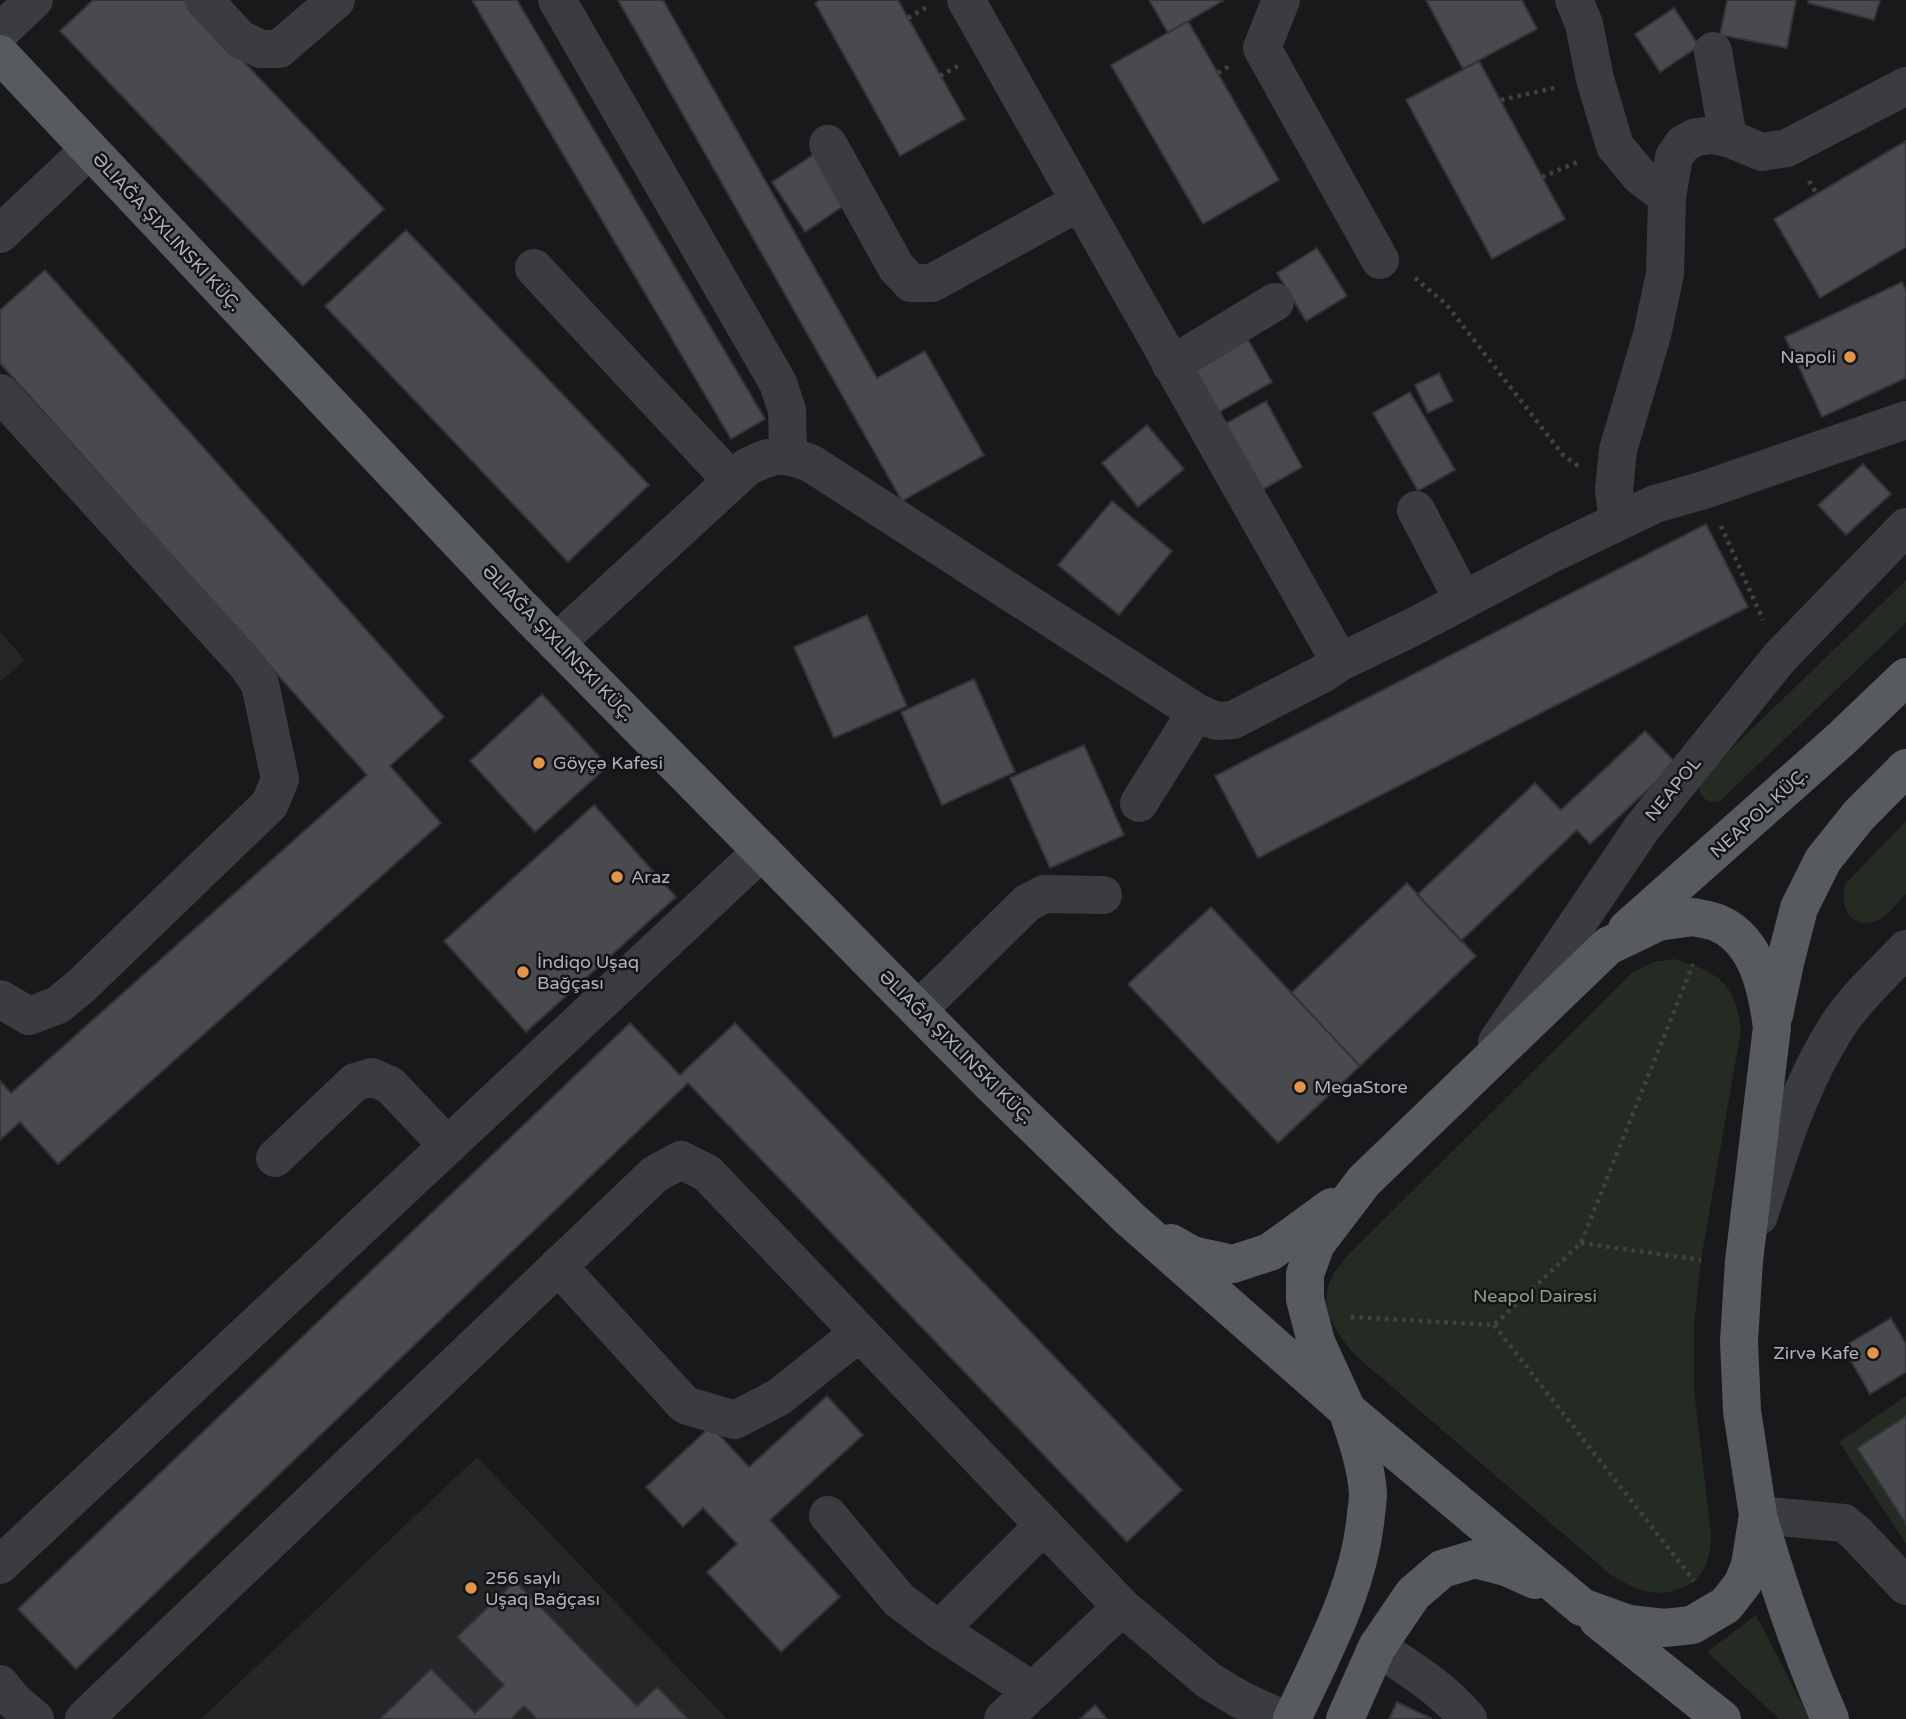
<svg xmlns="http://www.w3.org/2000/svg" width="1906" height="1719" font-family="'Varela Round',sans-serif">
	<rect width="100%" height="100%" fill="#19191b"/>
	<path fill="#252628" d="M0,632L25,660L0,682Z
		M477,1457L727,1719H201Z"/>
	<path fill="#232b23" d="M1906,580V623L1720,801C1704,804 1696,794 1700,779Z
		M1906,821V894C1897,903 1888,916 1876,921C1850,930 1838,905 1846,883Z
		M1674,959C1718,972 1735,982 1741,1030L1701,1260L1694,1325V1391L1711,1534C1710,1541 1711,1549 1709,1555C1702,1589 1664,1600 1635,1588C1627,1584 1619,1579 1611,1575L1355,1355C1336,1332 1316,1306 1333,1275C1336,1269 1342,1263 1346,1257L1633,972L1654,962Z
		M1906,1396V1544L1839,1442Z
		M1756,1615L1810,1719H1779L1707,1652Z"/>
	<path fill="#484a4d" stroke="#333437" stroke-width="2" d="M93,0H185L384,209L303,286L60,31Z
		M472,0H517L765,419L731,439Z
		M618,0H663L877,378L925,351L984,455L902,501Z
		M820,0H898L965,119L900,156L815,3Z
		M1149,0H1224L1168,33Z
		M1426,0H1522L1537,29L1463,69Z
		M1727,0H1796L1787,48L1720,35Z
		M1809,0H1880L1874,20L1808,3Z
		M1674,8L1699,46L1660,72L1635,34Z
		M1188,21L1279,180L1203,224L1111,65Z
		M1479,61L1565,219L1492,259L1406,100Z
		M1906,141V247L1820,298L1774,219Z
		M816,153L849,202L805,232L772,182Z
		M406,230L649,485L568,562L325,306Z
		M1317,248L1347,296L1306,321L1277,273Z
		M45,270L444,717L390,766L441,823L58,1164L20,1122L0,1140V1081L11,1093L367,775L0,363V310Z
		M1902,282L1906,291V378L1822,417L1785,337Z
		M1245,334L1272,382L1212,416L1185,368Z
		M1439,373L1453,401L1428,413L1415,385Z
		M1410,392L1455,470L1418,491L1373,413Z
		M1266,401L1302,467L1255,494L1218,428Z
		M1147,425L1184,469L1138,507L1102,463Z
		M1863,464L1891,494L1846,535L1818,505Z
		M1112,501L1172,551L1119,615L1058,565Z
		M1706,524L1748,607L1258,858L1215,776Z
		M867,615L907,706L834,738L794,647Z
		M974,679L1015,772L942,805L901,712Z
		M542,694L608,766L535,832L470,761Z
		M1645,731L1676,763L1590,844L1577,830L1461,941L1417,895L1535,783L1561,810Z
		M1084,745L1124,835L1050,868L1010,778Z
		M594,805L676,897L526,1032L444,941Z
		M1407,883L1476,956L1360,1066L1291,993Z
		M1211,907L1360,1066L1278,1143L1128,984Z
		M630,1023L680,1075L735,1023L1182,1490L1127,1542L688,1083L76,1669L18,1609Z
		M1891,1318L1906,1344V1372L1870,1394L1843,1347Z
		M827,1396L863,1435L770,1520L840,1597L781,1652L707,1572L737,1544L703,1508L683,1527L646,1487L711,1426L749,1467Z
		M1906,1416V1524L1857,1448Z
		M515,1581L637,1706L657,1687L688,1719H537L524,1706L511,1719H380L431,1669L475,1713L504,1685L457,1637Z
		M1397,1702L1432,1719H1389Z
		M1095,1705L1107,1719H1080Z"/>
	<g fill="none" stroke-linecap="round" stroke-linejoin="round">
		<path stroke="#404346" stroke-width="4.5" stroke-dasharray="3.5 5" stroke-linecap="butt" d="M908,18L927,7
			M1218,73L1229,66
			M940,76L958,66
			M1501,100L1558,87
			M1542,177L1580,161
			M1809,181L1817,194
			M1415,278L1446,304L1563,455L1578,466
			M1721,526L1763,620
			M1581,1243L1701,1260
			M1351,1317L1494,1325L1581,1243L1693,964
			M1494,1325L1694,1581"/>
		<path stroke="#3a3c40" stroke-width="38" d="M204,0L240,39L261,49H279L336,0
			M557,0L778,383L787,410L788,454
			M966,0L1340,662
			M1281,0L1262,48L1380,260
			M1574,0L1584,24L1595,79L1615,146L1639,175L1667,197
			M0,32L34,0
			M1713,51L1728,138
			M828,144L896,267L911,283H932L1079,202
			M0,234L89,150
			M534,268L732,481
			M1171,365L1275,302
			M0,393L247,665L260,684L280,779L270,804L81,986L58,1005L29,1016L0,999
			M1416,510L1463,600
			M1618,521L1614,490L1618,450L1652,335L1665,274L1667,197L1674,157L1683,144L1696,137L1713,135L1728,138L1762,152L1787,148L1906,86
			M556,643L747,467C776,453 783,452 812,464L1196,712L1216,721L1233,720L1324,673L1340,662L1413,627L1553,553L1655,504L1704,490L1906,420
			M1139,803L1196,712
			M918,1010L1027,903L1044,894L1103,895
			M1497,1042L1642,828L1780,657L1906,527
			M275,1158L355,1082L372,1077L390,1085L448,1146
			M1759,1216C1780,1149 1801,1081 1840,1022C1857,997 1885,971 1906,949
			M558,1266L685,1405L735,1420L779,1397L859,1333
			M828,1515L899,1600L939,1630L1033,1691
			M1758,1515L1844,1523L1856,1533L1906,1586
			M0,1565L762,851
			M939,1630L1044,1525
			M1377,1647C1409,1668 1443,1689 1468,1719
			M0,1684L14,1701L35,1719
			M84,1719L655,1174L681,1160L707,1173L1122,1607L1208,1680L1241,1700L1283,1719
			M1003,1719L1122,1607"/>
		<path stroke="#575a5e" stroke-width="38" d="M0,54L516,602L990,1083L1130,1219L1347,1410C1356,1436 1366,1464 1368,1493C1368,1499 1367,1507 1366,1514C1360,1587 1322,1654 1292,1719
			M1693,917C1701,919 1712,920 1720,924C1758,942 1767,990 1772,1027L1744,1261L1739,1341L1742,1411L1758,1515L1750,1565L1743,1583L1726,1605L1692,1625L1664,1628L1629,1624L1582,1607L1347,1410L1316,1342L1305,1299V1274L1316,1244L1364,1181L1608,946L1658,922Z
			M1627,929L1840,740L1906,677
			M1774,1015L1785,963L1799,908L1823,860L1859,815L1906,768
			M1171,1243L1192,1255L1233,1264L1270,1252L1332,1207
			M1760,1523C1780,1590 1802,1655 1830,1719
			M1598,1620L1722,1719
			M1345,1719L1377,1647L1413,1594L1442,1569L1475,1559L1506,1567L1535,1580"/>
	</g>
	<g fill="#e2954a" stroke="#141416" stroke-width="2.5">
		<circle cx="1850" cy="357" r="7"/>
		<circle cx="539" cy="763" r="7"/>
		<circle cx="617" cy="877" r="7"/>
		<circle cx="523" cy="972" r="7"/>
		<circle cx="1300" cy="1087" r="7"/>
		<circle cx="1873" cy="1353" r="7"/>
		<circle cx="471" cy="1588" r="7"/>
	</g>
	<g text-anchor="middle" stroke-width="5" stroke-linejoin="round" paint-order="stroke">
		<g font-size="18" fill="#adb3b9" stroke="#141416">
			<text transform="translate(167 232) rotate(47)" y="6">ƏLIAĞA ŞIXLINSKI KÜÇ.</text>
			<text transform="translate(558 643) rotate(46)" y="6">ƏLIAĞA ŞIXLINSKI KÜÇ.</text>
			<text transform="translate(1673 789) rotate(-51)" y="6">NEAPOL</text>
			<text transform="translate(1759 813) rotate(-42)" y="6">NEAPOL KÜÇ.</text>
			<text transform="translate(956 1047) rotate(45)" y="6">ƏLIAĞA ŞIXLINSKI KÜÇ.</text>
		</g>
		<g font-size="18" fill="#adb3b9" stroke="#141416" text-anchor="start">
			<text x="1836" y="363" text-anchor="end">Napoli</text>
			<text x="553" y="769">Göyçə Kafesi</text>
			<text x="631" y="883">Araz</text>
			<text x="537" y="968">İndiqo Uşaq<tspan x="537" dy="21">Bağçası</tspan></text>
			<text x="1314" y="1093">MegaStore</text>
			<text x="1859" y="1359" text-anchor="end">Zirvə Kafe</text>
			<text x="485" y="1584">256 saylı<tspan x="485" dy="21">Uşaq Bağçası</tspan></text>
		</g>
		<g font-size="18" fill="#89a286" stroke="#141416">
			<text x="1535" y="1302">Neapol Dairəsi</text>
		</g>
	</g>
</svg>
